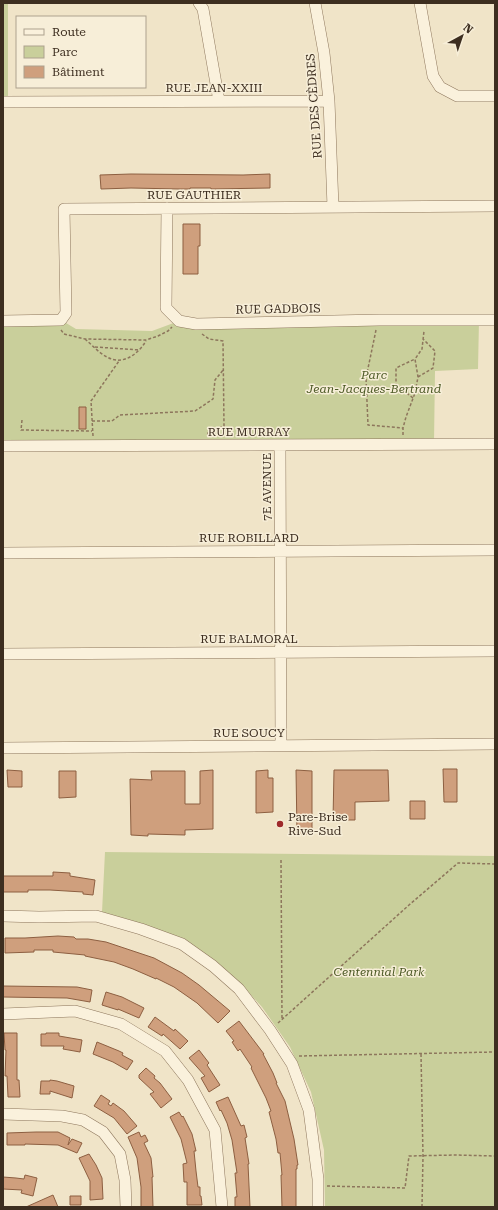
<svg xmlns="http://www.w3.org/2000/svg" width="498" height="1210" font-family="'Roboto Serif',serif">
	<rect width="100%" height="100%" fill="#f0e4c8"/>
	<path fill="#c9cf9b" d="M3,3H8V102H3Z
		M61,320L76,329L152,331L179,321L479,320L478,369L435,371L434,442L3,446V321Z
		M105,852L495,856V1207H325L324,1150L311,1092L290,1047L262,1007L237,980L157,929L102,912Z"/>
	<path fill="#cf9f7d" stroke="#8d5f41" d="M131,174L243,175L270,174V188L211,189V188H190V189H180L131,188L101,189L100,175Z
		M183,224H200V246H198V274H183Z
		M79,407H86V429H79Z
		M443,769H457V802H444Z
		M7,770L22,771V787H8Z
		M213,770V829L185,830V835L148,834V836L131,835L130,779L152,780L151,771H185V804H200V771Z
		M268,770V778H273V812L256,813V771Z
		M296,770L312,771V834H297Z
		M334,770H388L389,801L355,802V820H333Z
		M59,771H76V797L59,798Z
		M410,801H425V819H410Z
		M53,872L70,873V876L95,880L93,895L83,894V892L50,890H28V892H3V876H53Z
		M58,936L74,937L76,939H88L106,942L154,958L182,973L199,985L230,1011L218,1023L197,1003L174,987L156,978V979L133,969L114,962L85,956V955L53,952V950H34V952L5,953V938H25Z
		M3,986L77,987L92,990L90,1002L67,998L3,997Z
		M106,992L122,997L144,1008L139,1018L118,1009V1010L102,1005Z
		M155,1017L174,1031L175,1029L188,1041L180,1049L163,1034L162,1036L148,1027Z
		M239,1021L264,1054H263L273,1073L277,1083H276L285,1101L294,1139L298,1165H297V1169H296V1207H282L281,1175H282L280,1153H278L276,1139L269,1112L271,1111L266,1098L251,1068L252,1067L240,1049L238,1051L232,1042L234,1041L226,1031Z
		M4,1033H17V1080H19L20,1097H8L7,1076H5L6,1050H5Z
		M46,1033H59V1036L82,1040L80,1052L63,1049L64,1046H41V1034H46Z
		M97,1042L119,1051L123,1053L122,1055L133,1061L127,1070L113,1062L93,1054Z
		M199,1050L209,1063L207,1065L220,1085L209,1092L201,1078L205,1076L189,1058Z
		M146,1068L155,1076L154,1078L160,1083L172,1099L161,1108L150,1094L154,1092L139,1078V1075Z
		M50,1080L57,1081L74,1086L72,1098L50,1091V1094H40L41,1081H50Z
		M101,1095L110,1101L108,1104L111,1106L113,1103L124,1111L137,1126L127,1134L114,1118L94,1106Z
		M228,1097L241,1126L244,1125L247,1137L245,1138L249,1164H248L250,1207H235V1197H237L235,1173H237L232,1140L227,1123L221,1110L220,1111L216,1102Z
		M179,1112L182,1117L183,1116L192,1134L196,1151H194L196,1171L198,1187H200V1196H201L202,1205H187V1182H184L183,1164L187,1163L181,1139L170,1117Z
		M36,1132H58L70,1138L68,1145L72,1139L82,1143L77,1153L58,1145L25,1144V1145H7V1133Z
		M139,1132L141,1137L145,1135L148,1141L144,1143L151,1158L153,1177H152L153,1207H141V1187L137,1158L128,1137Z
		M89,1154L96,1165L102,1178L103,1199L90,1200V1181L79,1158Z
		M25,1175L37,1178L33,1196L21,1193L22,1190L3,1189V1177L16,1178L24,1179Z
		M53,1195L58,1207H26Z
		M70,1196H81V1205H70Z"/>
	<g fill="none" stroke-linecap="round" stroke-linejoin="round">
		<defs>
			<path id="street" d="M199,3L203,9L219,101
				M315,3L324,53L329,101L333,207
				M420,3L433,76L440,87L457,96H495
				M3,102L329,101
				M167,208L166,308L179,321L196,324L379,320H495
				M3,321L61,320L66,313L64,209L495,206
				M280,445L281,746
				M3,446L495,444
				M3,553L495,550
				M3,654L495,651
				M3,748L495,744
				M3,916L39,917L96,916L141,929L182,944L213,966L239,989L270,1030L292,1064L309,1110L318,1179V1207
				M3,1014L75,1011L121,1024L165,1051L188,1080L215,1130L222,1207
				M3,1114L62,1116L83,1120L103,1132L120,1154L125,1180L126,1207"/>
		</defs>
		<use href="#street" stroke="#8d765c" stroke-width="12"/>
		<path stroke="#8d765c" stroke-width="1.5" stroke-dasharray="3 2" stroke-linecap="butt" d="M61,330L64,334L85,339L146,340L158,336L168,331L172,327
			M376,330L366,378L368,425L403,428
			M202,334L209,339L223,341L224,426L208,432V435
			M85,339C92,345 99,353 107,357C123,366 138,354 146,341
			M95,347L140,350
			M418,377L433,368L435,351L423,339
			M413,398L396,385V368L415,359
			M22,420L21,430L92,431
			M92,421H112L120,415L195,411L213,399L215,380L224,369
			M403,435V428L406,417L415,393L418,377L415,359L422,349L424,331
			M93,436L91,401L119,361
			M281,860L282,1019
			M278,1023L409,905L458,863L495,864
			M421,1054L423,1156L422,1207
			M299,1056L495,1052
			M327,1186L405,1188L409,1156L455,1155L495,1156"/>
		<use href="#street" stroke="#faf1dc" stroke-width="11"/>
	</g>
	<circle fill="#9e2a2b" stroke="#f7eed8" stroke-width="1.5" cx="280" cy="824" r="4"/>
	<g text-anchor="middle" stroke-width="3" stroke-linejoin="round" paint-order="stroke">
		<g font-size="12" fill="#3d2e20" stroke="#f7eed8">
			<text x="214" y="92">RUE JEAN-XXIII</text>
			<text transform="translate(314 106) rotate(-94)" y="4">RUE DES CÈDRES</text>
			<text x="194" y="199">RUE GAUTHIER</text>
			<text transform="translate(278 309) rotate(-1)" y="4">RUE GADBOIS</text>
			<text x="249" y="436">RUE MURRAY</text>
			<text transform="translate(267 487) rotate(-90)" y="4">7E AVENUE</text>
			<text x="249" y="542">RUE ROBILLARD</text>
			<text x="249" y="643">RUE BALMORAL</text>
			<text x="249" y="737">RUE SOUCY</text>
		</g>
		<g font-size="12" font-style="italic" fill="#4d5a26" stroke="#f7eed8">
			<text x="374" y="379">Parc<tspan x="374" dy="14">Jean-Jacques-Bertrand</tspan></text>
			<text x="379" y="976">Centennial Park</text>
		</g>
		<g font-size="12" fill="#3d2e20" stroke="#f7eed8" text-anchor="start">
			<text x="288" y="821">Pare-Brise<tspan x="288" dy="14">Rive-Sud</tspan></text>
		</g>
	</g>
	<rect width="498" height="1210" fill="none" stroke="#3d2e20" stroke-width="8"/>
	<rect x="16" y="16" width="130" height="72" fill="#f7eed8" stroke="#ada18e"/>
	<rect x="24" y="29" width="20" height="6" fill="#faf1dc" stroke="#ada18e"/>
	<text x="52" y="36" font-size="12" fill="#3d2e20">Route</text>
	<rect x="24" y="46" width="20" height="12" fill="#c9cf9b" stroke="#ada18e"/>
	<text x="52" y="56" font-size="12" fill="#3d2e20">Parc</text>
	<rect x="24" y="66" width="20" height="12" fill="#cf9f7d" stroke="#ada18e"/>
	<text x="52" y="76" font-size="12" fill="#3d2e20">Bâtiment</text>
	<g transform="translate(462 36) rotate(40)" stroke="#f7eed8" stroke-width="3" paint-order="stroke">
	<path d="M0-3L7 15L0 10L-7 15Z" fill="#3d2e20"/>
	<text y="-6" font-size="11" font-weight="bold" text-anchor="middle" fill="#3d2e20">N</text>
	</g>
</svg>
